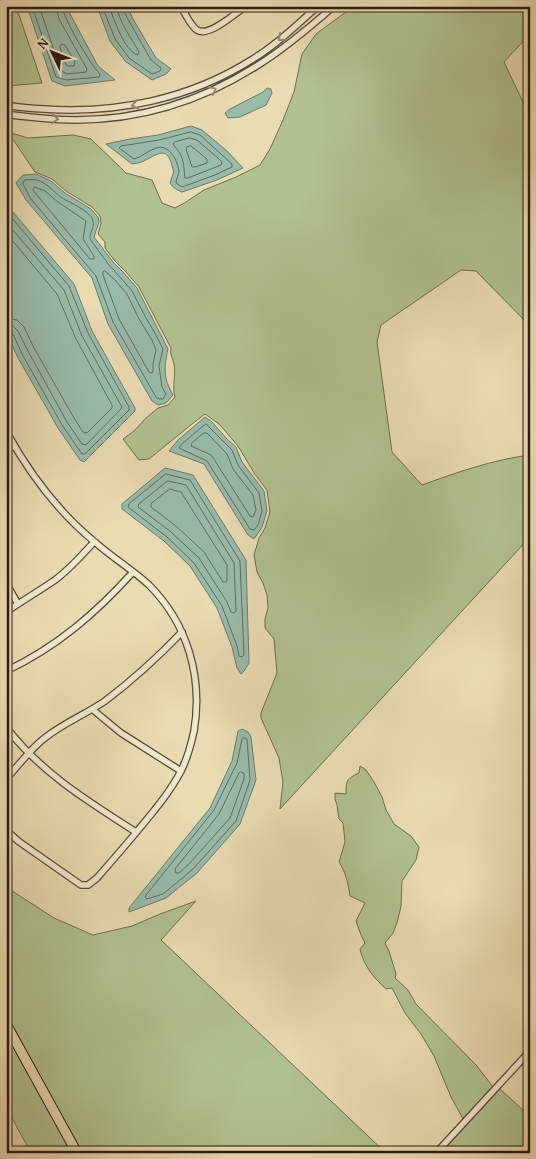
<svg xmlns="http://www.w3.org/2000/svg" width="536" height="1159" font-family="'Gentium Book Plus',serif">
	<rect width="100%" height="100%" fill="#e9dbb2"/>
	<filter id="stains"><feTurbulence type="fractalNoise" baseFrequency=".004" numOctaves="4"/><feColorMatrix values="0 0 0 0 .2 0 0 0 0 .09 0 0 0 0 .02 0 0 0 .5 -.17"/></filter>
	<radialGradient id="worn" r=".72"><stop offset=".6" stop-color="#630" stop-opacity="0"/><stop offset="1" stop-color="#630" stop-opacity=".3"/></radialGradient>
	<path fill="#b1c190" stroke="#6e6e51" d="M6,6H16L42,83L6,86Z
		M354,6H530V34L504,62L530,117V326L476,271L461,270L381,325L377,342L392,452L422,485C458,472 492,460 530,455V537L280,809L283,782L279,758L261,718V713L277,673L274,639L265,628V619L268,608L267,595L263,583L257,572L254,555L259,538L265,528L270,512L267,490L254,473L238,446L219,424L205,414L192,424L149,459L139,460L123,439L134,431L146,418L158,408L168,405L175,397C172,386 176,374 174,364C172,355 170,357 171,348L139,287L126,272L115,261L105,248V242L98,234L101,223L100,216L92,207L66,191L52,179L35,172L8,132L28,138L73,135L91,139L126,173L152,180L162,203L175,208L186,202L204,190L236,177L260,165L270,149L283,120L294,92L302,54L316,34Z
		M360,766L366,770L374,782L382,797L386,810L394,824L411,836L419,847L416,860L402,881L401,906L397,923L393,933L385,943L389,951L396,974L395,978L408,990L416,1004L477,1066L493,1087L463,1119L451,1097L434,1056L421,1034L405,1013L392,988L386,989C373,977 364,966 360,949L365,943L361,935L356,921L365,903L350,896C348,883 346,873 339,862L345,842L343,823L339,819L337,805L335,799V793L346,794C346,781 346,779 359,773Z
		M6,887L54,918L93,935L132,926L160,914L196,901L161,940L386,1153H81L6,1018Z
		M6,1030L74,1153H31L6,1107Z
		M500,1089L525,1112L530,1113V1153H441Z"/>
	<path fill="#98bbaa" stroke="#6d7b6d" d="M27,6H67L70,14L98,66L115,80L65,86L52,81Z
		M97,6H127L133,19L156,58L171,69L166,74L152,80L125,61L110,41Z
		M267,88L271,89L272,93L266,105L240,117L228,118L225,113L230,109L263,92Z
		M191,126L202,130L227,151L243,168L217,180L182,192C177,190 173,188 170,183L174,171L173,170C168,146 161,152 144,161C140,163 136,163 132,164L106,144L130,139L158,135Z
		M36,174L51,181L65,193L91,209L98,217L99,222L94,237L113,262L124,273L137,288L168,349C164,368 163,378 173,395L166,403L158,405L152,401L108,324L92,278L26,200L16,183L23,175Z
		M10,210L13,212L74,284L92,331L135,408V411L84,462L80,460L58,428L17,356L6,332V216L7,212Z
		M205,417L212,422L228,440L236,447L242,462L264,491L267,511L262,527L254,539L248,535L204,464L169,451L178,440Z
		M165,468L193,475L246,560L249,663L244,671L241,674L237,668L232,647L217,608L190,566L164,541L122,509V504Z
		M242,729L248,732L251,737L256,780L240,824L197,873L166,898L129,912V908L210,808L232,761L238,731Z"/>
	<g fill="none" stroke-linecap="round" stroke-linejoin="round">
		<path stroke="#626c5e" stroke-width="1" d="M32,6L56,77L66,80L99,77L100,74C90,64 64,20 62,6
			M39,6L61,71L67,74L86,72L87,69L59,19L56,6
			M102,6L115,39L129,58L152,74L160,71L161,68L151,60L129,21L123,10V6
			M109,6C114,19 124,51 138,55L139,52C132,39 118,21 117,6
			M62,44L65,45L75,62L74,66H68L66,65L60,47Z
			M191,132L200,135L232,164V167L215,175L182,187L176,183C176,179 179,174 179,171C177,159 169,144 156,148C147,151 142,157 134,159L119,148L121,146L159,140Z
			M190,138L197,140L219,159L222,162L221,165L188,178H185C184,170 184,159 179,152C177,149 175,147 173,144L175,142Z
			M191,146L207,159V163L195,167H192L186,149L187,147Z
			M25,180C29,180 33,179 37,180C47,183 53,191 62,198C69,202 92,212 93,221C95,227 89,233 90,239L109,265L120,277L132,291L145,316L157,337L163,349L159,366L162,387L166,394L163,399H159L156,397L113,322L96,276L30,198L23,184Z
			M35,187L45,191L58,202L86,221L83,239L94,256V259H90L36,194L33,190Z
			M6,216L11,217L69,286L88,333L129,407V410L85,454H82L62,425L22,354L13,334L10,332L6,331
			M6,222L64,290L82,336L122,407L121,409L86,445L82,444L67,422L28,351L18,331L13,326L6,325
			M6,233L57,294L76,339L112,405V408L87,433L83,432L74,418L34,348L24,327L17,320L6,318
			M105,271L116,281L127,294L139,319L152,340L156,350L153,364V371L152,373L149,372L119,319L103,275V272Z
			M206,424L232,450L238,465L259,493L262,511L258,525L254,530L250,529L207,461L179,448L182,444Z
			M204,433H207L227,454L233,469L253,495L256,510L253,517L250,516L212,456L209,454L191,446L192,443Z
			M166,474L190,480L240,561L244,655L242,657L239,656L237,646L222,606L194,563L167,537L128,507L129,504Z
			M168,481L186,485L234,563L236,611L234,613L231,612L227,602L199,558L171,532L138,507L139,504Z
			M170,489L181,492L227,565V580L226,582H223L204,552L176,526L151,507V504Z
			M243,738H245L247,739L250,780L236,821L193,869L163,894L147,899L145,897L146,895L214,810L237,763L242,739Z
			M241,772L244,773V779L230,818L189,864L179,873H176L175,869L219,814L239,773Z"/>
		<defs>
			<path id="minor" d="M181,6C184,12 191,26 197,30C208,38 236,13 246,6
				M6,105C19,108 31,108 44,109C117,114 190,99 253,59C277,44 297,25 318,6
				M6,114C17,116 29,117 40,118C117,126 190,108 255,67C283,50 309,28 334,6
				M6,431C29,473 59,513 96,543C113,558 133,570 149,585C188,624 203,678 194,731C191,745 187,759 181,771C170,792 154,811 139,829C125,846 111,862 97,878L88,885H81L18,841L6,830
				M6,450L14,446
				M6,583L18,604
				M6,612C22,601 39,591 55,580C70,569 82,555 94,542
				M6,671C57,647 96,613 133,572
				M92,709L121,733L181,771
				M6,727C40,772 89,802 136,832
				M6,779C19,765 31,748 46,737C64,723 86,714 105,701C133,680 158,657 182,632
				M436,1153L530,1051"/>
			<path id="primary" d="M6,1024L77,1153"/>
		</defs>
		<use href="#minor" stroke="#5b4c3a" stroke-width="8"/>
		<use href="#primary" stroke="#2c1c12" stroke-width="11"/>
		<use href="#minor" stroke="#f1e8cd" stroke-width="5.5"/>
		<use href="#primary" stroke="#e9dbb2" stroke-width="9"/>
	</g>
	<defs><path id="oneway-chevron" d="M-2-3.5L2.5 0L-2 3.5" fill="none" stroke-width="1.6" stroke-linecap="round" stroke-linejoin="round" transform="scale(1.25)"/></defs>
	<g stroke="#988c79">
		<use href="#oneway-chevron" transform="translate(281 38) rotate(140)"/>
		<use href="#oneway-chevron" transform="translate(213 90) rotate(-26)"/>
		<use href="#oneway-chevron" transform="translate(135 105) rotate(171)"/>
		<use href="#oneway-chevron" transform="translate(55 119) rotate(5)"/>
	</g>
	<rect width="536" height="1159" fill="none" stroke="#e9dbb2" stroke-width="25"/>
	<rect x="8" y="8" width="521" height="1144" fill="none" stroke="#2c1c12" stroke-width="2.5"/>
	<rect x="12" y="12" width="511" height="1134" fill="none" stroke="#2c1c12"/>
	<g transform="translate(52 52) rotate(313)" stroke="#f1e8cd" stroke-width="4" paint-order="stroke">
	<path d="M0-4L9 19L0 12L-9 19Z" fill="#2c1c12"/>
	<text y="-8" font-size="14" font-weight="bold" text-anchor="middle" fill="#2c1c12">N</text>
	</g>
	<rect width="100%" height="100%" filter="url(#stains)"/>
	<rect width="100%" height="100%" fill="url(#worn)"/>
</svg>
